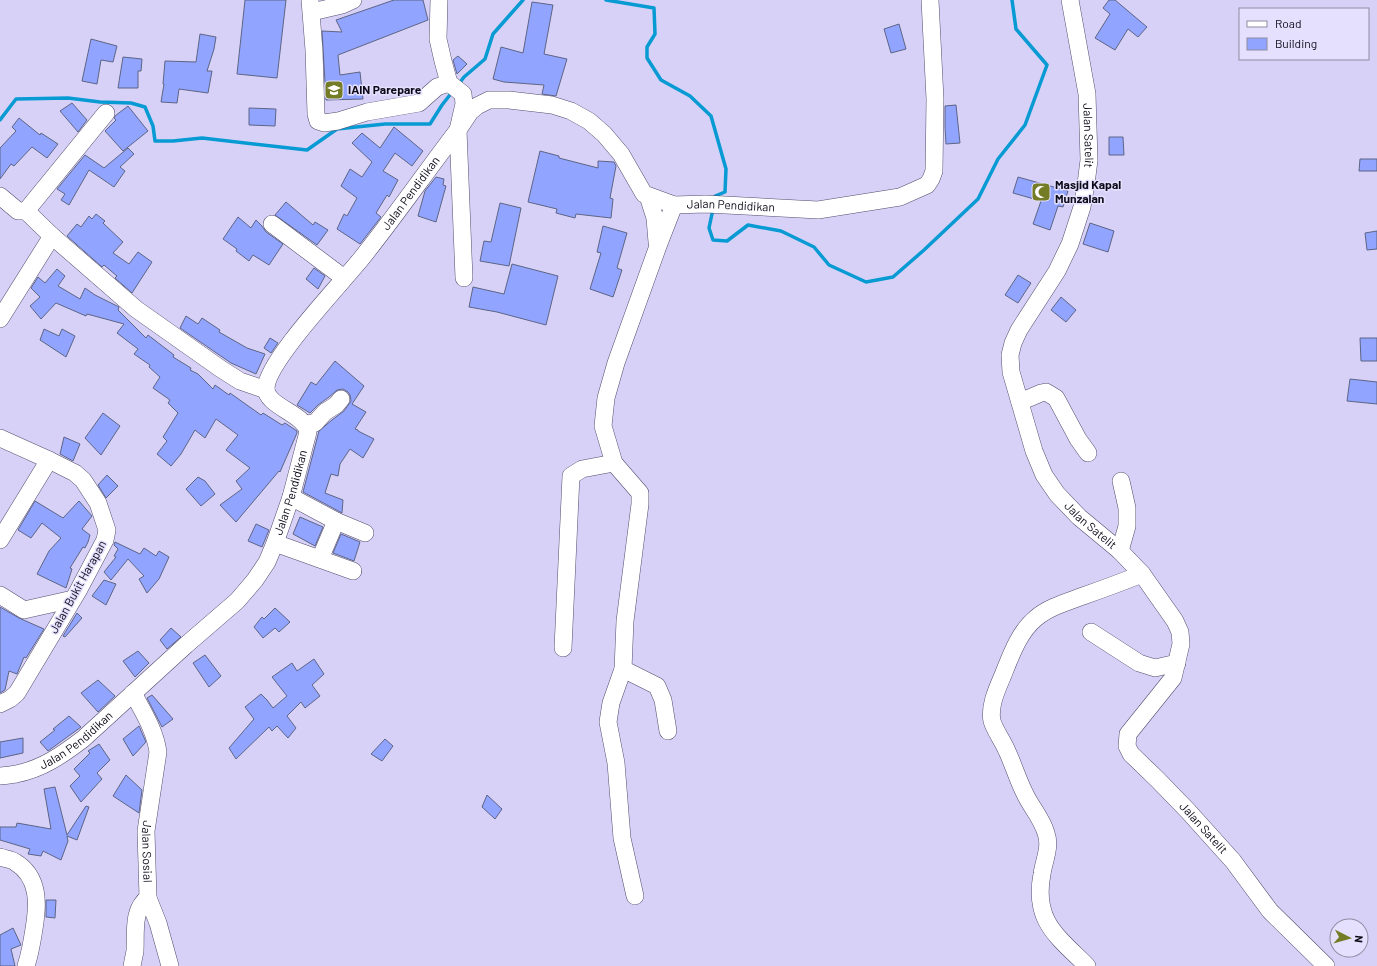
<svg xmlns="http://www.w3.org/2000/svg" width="1377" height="966" font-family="Barlow,sans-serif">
	<rect width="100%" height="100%" fill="#d8d1f7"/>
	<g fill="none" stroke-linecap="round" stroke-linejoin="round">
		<path stroke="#089ad3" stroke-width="3.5" d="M606,0L654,8L655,34L647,47V58L661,80L690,96L711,116L726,169L725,192L715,196V201
			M458,85L464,77L485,59L493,34L523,0
			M0,120L16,99L68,98L100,102L131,103L145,107L153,126L155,141H173L202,138L307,150L337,129L385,124H430L442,105L453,91
			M713,209L709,228L713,240L727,241L748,225L781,231L814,247L829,265L866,282L893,277L924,250L978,199L998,159L1025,125L1047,65L1016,29L1012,0"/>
	</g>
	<path fill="#91a4ff" stroke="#5d6585" d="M245,0H286L277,78L237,74Z
		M394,0H423L428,20L338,55L340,75L360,72L363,99L326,100L322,31L342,32L336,20Z
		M1109,0H1115L1147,27L1138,37L1128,29L1115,50L1095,38L1110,14L1103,8Z
		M532,2L553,5L544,54L567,59L556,96L542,94L544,85L504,82L493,79L501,47L523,53Z
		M899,24L906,49L891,53L884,29Z
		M200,34L216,37L214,49L207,71H212L208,93L179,89L177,103L161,102L164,84H163L165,61L196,62Z
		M91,39L117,46L113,62L101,60L97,84L82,81Z
		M458,56L467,64L457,74L453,60Z
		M123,57L142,59L141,71H138V88H118Z
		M72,103L87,120L78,132L60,111Z
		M956,105L960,143L946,144L945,127V106Z
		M128,106L148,131L123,151L105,131L116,120L114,118L115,116Z
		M249,108L276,109L275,126L249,125Z
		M19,118L40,135L41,133L58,144L47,158L32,147L14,166L11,164L0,179V148L16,131L12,127Z
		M394,127L423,151L412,166L395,153L383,171L398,180L389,197L387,195L376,213L381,217L360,244L337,229L344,214L347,216L357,198L341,186L350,169L362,177L372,162L352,143L362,133L380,148Z
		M1109,137H1123L1124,155H1109Z
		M128,148L134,154L120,167L125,171L114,187L89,170L69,205L61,200L65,194L57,189L85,155L104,168Z
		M540,151L559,156V158L598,168V161L614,162L616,166L610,198L613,199L611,218L576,214L575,218L556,213L557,209L528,202Z
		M1360,159H1377V171H1359Z
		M436,177L444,179L443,185L446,186L436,222L418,216L425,191Z
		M1018,177L1068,191L1063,207L1058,206L1050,230L1033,224L1041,201L1013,193Z
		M286,202L313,225L315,222L328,230L317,245L275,215Z
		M500,203L521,208L509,266L480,261L484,241L491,242Z
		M96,214L105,221L103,223L123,242L113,253L129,264L138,252L152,262L132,293L115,278L117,276L104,265L102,267L67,236L77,224L81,227L89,216L92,219Z
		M238,217L251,228L256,220L262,226L266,232L283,244L269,265L253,255L249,261L236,251L237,249L223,239Z
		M1090,223L1114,231L1108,252L1083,244Z
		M603,226L627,233L617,268L622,270L613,297L590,289L601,253L597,252Z
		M1377,231V249L1367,250L1365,233Z
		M512,264L558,276L546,325L497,312L469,307L473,287L504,294Z
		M314,268L325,276L318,289L306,279Z
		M57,269L65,276L58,286L80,299L85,288L95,295L119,307L118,310L146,338L148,335L174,355L173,357L191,368L190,370L198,374L213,389L215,385L229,395L230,393L261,415L263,413L282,425L285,423L297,431V433L280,472L279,471L236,522L220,505L242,489L236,481L250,468L226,450L238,435L216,419L205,438L195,430L181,454L171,466L157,454L167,441L163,437L178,413L168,403L170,400L153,388L160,377L149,367L150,365L134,354L138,349L117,333L124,324L87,314L86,316L56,303L41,319L30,306L40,297L31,288L38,277L45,283Z
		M1018,275L1031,283L1018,303L1005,295Z
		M1061,297L1076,310L1066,322L1051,310Z
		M186,316L198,324L202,318L220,330L219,332L247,348L265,354L256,374L231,363L180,328Z
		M44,329L59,336L62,329L75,336L66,357L40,340Z
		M270,338L278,343L271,353L264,348Z
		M1360,338H1377V361H1361Z
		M335,361L364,386L352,404L366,412L355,429L358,430V431L374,439L363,458L350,449L340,464L338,476L331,474L325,493L343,500L342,513L303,492L319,431L332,420L344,411L351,401L350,395L348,392L343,389L337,390L329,397L318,405L310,413L297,405L311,382L316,385Z
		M1350,379L1377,382V404L1347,401Z
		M103,413L120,426L101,455L85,438Z
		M64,437L80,444L73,461L60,454Z
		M107,475L118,486L106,498L98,485Z
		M198,477L205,481L215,494L201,506L186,489Z
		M35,501L63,518L79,501L92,516L82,529L90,535L88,542L85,548L83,547L70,568L72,569L66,588L37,574L49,551L61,538L42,523L31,538L18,530Z
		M300,517L323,527L315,546L293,534Z
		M256,524L269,530L262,547L248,541Z
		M341,534L360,542L354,561L333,553Z
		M115,542L140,554L144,548L156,556L159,551L169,557L159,579L147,593L139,579L144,576L128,559L111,580L104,572L116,557L114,556L118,549L114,545Z
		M104,580L116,584L106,605L92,596Z
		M0,607L19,618L44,629L26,658L24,657L17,674L9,671L5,690L0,693Z
		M275,608L290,622L279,632L275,628L263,638L254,627L262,617L264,619Z
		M77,613L82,618L65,637L63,636Z
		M171,628L181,637L167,649L160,640Z
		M138,651L149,663L135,677L123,661Z
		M205,655L221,676L209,687L193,663Z
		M314,659L324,674L312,685L320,696L305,708L301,702L287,716L296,728L288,738L277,726L272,731L269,727L236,759L229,748L254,719L245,707L261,694L267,700L273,708L287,696L272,677L292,663L297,671Z
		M98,680L115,696L98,712L81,693Z
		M152,695L173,719L162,727L147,698Z
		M69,716L81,727L48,751L40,742L55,730L53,729Z
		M139,726L146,742L133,756L123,739Z
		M23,738V753L0,758V742Z
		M385,739L393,746L382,761L371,754Z
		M99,744L110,760L97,773L102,779L81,802L70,786L80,776L74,769L90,753L88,751Z
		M126,775L142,790L139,813L113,796Z
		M55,787L67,835L86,806L89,807L77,840L67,836L68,841L61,860L43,851L41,856L28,854L30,849L0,840V827H16L17,823L51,829L44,789Z
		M487,795L502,809L495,819L482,807Z
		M46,900H56L55,918L46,917Z
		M13,928L21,945L11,949L15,966H0V935Z"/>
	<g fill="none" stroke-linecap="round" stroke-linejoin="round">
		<defs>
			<g id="minor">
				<path d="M310,0L314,50L316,114L318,121L324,123L338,121L367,112L419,103L437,87L449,83"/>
				<path d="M439,0L438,39L443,61L449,83L463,94L464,104L458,130L464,278"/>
				<path id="s1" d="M1070,0L1087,94L1089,160L1086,184L1082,207L1070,244L1057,271L1019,330L1013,343L1010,355L1011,372L1034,451L1044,475L1057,494L1079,517L1120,551L1142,574L1175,621L1180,632L1181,644L1173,678L1128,734L1127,746L1131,754L1157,779L1188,811L1233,861L1270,911L1326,966"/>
				<path d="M312,12L342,5L353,0"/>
				<path d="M0,196L18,211H26L52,236L136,309L221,369L240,381L266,390"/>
				<path d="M648,196L655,218L657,242"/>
				<path d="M26,211L106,113"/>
				<path d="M272,224L344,278"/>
				<path d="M0,319L52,236"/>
				<path d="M1020,402L1041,393L1046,392L1056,398L1078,439L1088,453"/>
				<path d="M306,424L315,423L325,412L336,405L341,399"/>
				<path d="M0,438L49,460L75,473L83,480L98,503L107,530L105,540L78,591L17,693L10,699L0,704"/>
				<path d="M291,497L336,521L365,533"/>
				<path d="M0,540L49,460"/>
				<path d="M275,543L353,571"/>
				<path d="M1120,551L1127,526V508L1121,481"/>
				<path d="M320,559L336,521"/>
				<path d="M0,595L24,610L73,599"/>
				<path d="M1091,632L1139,663L1155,668L1177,663"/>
				<path d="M563,648L571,476L582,469L614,463"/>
				<path d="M623,669L657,686L663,700L668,731"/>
				<path id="s2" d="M133,693C143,712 155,730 158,752L146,831L148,898L158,923L170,966"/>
				<path id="s3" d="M0,776C5,776 10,775 16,774C42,769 62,755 83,739L186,645L237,601L255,580L267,562L275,543L291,497L308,432C305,413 266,407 266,388C267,361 341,284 361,259C394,218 425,173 458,130L470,112L477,106L489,100H509L552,105L571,111L589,121L604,134L621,154L644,194L674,205L706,204L818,210L900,197L927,185L931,179L934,171L935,99L930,0"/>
				<path d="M0,857C5,859 11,859 15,862C40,877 38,905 34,929C32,942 30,954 26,966"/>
				<path d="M635,896L622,838L616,763L608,722L611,703L623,669L625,621L640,504V493L614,463L603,426L606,398L616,363L658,246L674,205"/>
				<path d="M132,966C133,961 134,956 135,951C136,934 132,909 148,898"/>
				<path d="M1087,966C1057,936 1033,921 1042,874C1044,860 1051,847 1046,833C1042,819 1032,808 1026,796C1018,781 1014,766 1007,751C1003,741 995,731 992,721C989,706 997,689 1003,675C1011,655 1019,632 1036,618C1049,607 1067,602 1083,596C1103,589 1122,582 1142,574"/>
			</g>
		</defs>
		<use href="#minor" stroke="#534d6d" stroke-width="18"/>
		<use href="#minor" stroke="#fff" stroke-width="17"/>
	</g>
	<defs>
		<symbol id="university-square" viewBox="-11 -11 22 22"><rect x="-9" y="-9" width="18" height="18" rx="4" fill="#757c26" stroke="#e5e0fe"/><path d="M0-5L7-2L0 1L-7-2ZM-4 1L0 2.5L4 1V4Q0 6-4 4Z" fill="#fff"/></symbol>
		<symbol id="mosque-square" viewBox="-11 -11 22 22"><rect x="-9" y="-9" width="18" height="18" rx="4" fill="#757c26" stroke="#e5e0fe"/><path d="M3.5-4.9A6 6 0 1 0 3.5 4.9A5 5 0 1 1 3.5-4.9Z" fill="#fff"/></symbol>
	</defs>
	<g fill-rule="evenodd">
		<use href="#university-square" x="323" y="79" width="22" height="22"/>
		<use href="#mosque-square" x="1030" y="181" width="22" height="22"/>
	</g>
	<g text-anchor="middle" stroke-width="3" stroke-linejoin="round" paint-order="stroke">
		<g font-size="12" font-weight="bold" fill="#0e0b18" stroke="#e5e0fe" text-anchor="start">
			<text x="348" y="94">IAIN Parepare</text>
			<text x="1055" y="189">Masjid Kapal<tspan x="1055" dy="14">Munzalan</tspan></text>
		</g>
		<g font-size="12" fill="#0e0b18" stroke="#e5e0fe">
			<text dy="4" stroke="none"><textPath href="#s1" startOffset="137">Jalan Satelit</textPath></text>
			<text dy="4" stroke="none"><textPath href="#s3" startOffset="792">Jalan Pendidikan</textPath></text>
			<text dy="4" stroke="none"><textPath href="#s3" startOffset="1200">Jalan Pendidikan</textPath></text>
			<text dy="4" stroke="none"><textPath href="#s3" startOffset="422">Jalan Pendidikan</textPath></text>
			<text dy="4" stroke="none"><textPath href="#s1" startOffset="569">Jalan Satelit</textPath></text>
			<text transform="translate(78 587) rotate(-61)" y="4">Jalan Bukit Harapan</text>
			<text dy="4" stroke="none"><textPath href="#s3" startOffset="86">Jalan Pendidikan</textPath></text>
			<text dy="4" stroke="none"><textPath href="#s1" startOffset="953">Jalan Satelit</textPath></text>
			<text dy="4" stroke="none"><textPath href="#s2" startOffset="165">Jalan Sosial</textPath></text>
		</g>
	</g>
	<rect x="1239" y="8" width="130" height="52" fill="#e5e0fe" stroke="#8f8ba2"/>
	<rect x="1247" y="21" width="20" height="6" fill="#ffffff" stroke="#8f8ba2"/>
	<text x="1275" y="28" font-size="12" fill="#0e0b18">Road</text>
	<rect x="1247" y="38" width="20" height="12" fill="#91a4ff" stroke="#8f8ba2"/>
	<text x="1275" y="48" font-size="12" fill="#0e0b18">Building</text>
	<g transform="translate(1349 938) rotate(96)"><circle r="19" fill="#e5e0fe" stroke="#8f8ba2"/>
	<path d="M0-3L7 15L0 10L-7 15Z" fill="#757c26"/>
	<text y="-6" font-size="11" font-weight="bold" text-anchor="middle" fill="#0e0b18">N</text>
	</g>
</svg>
